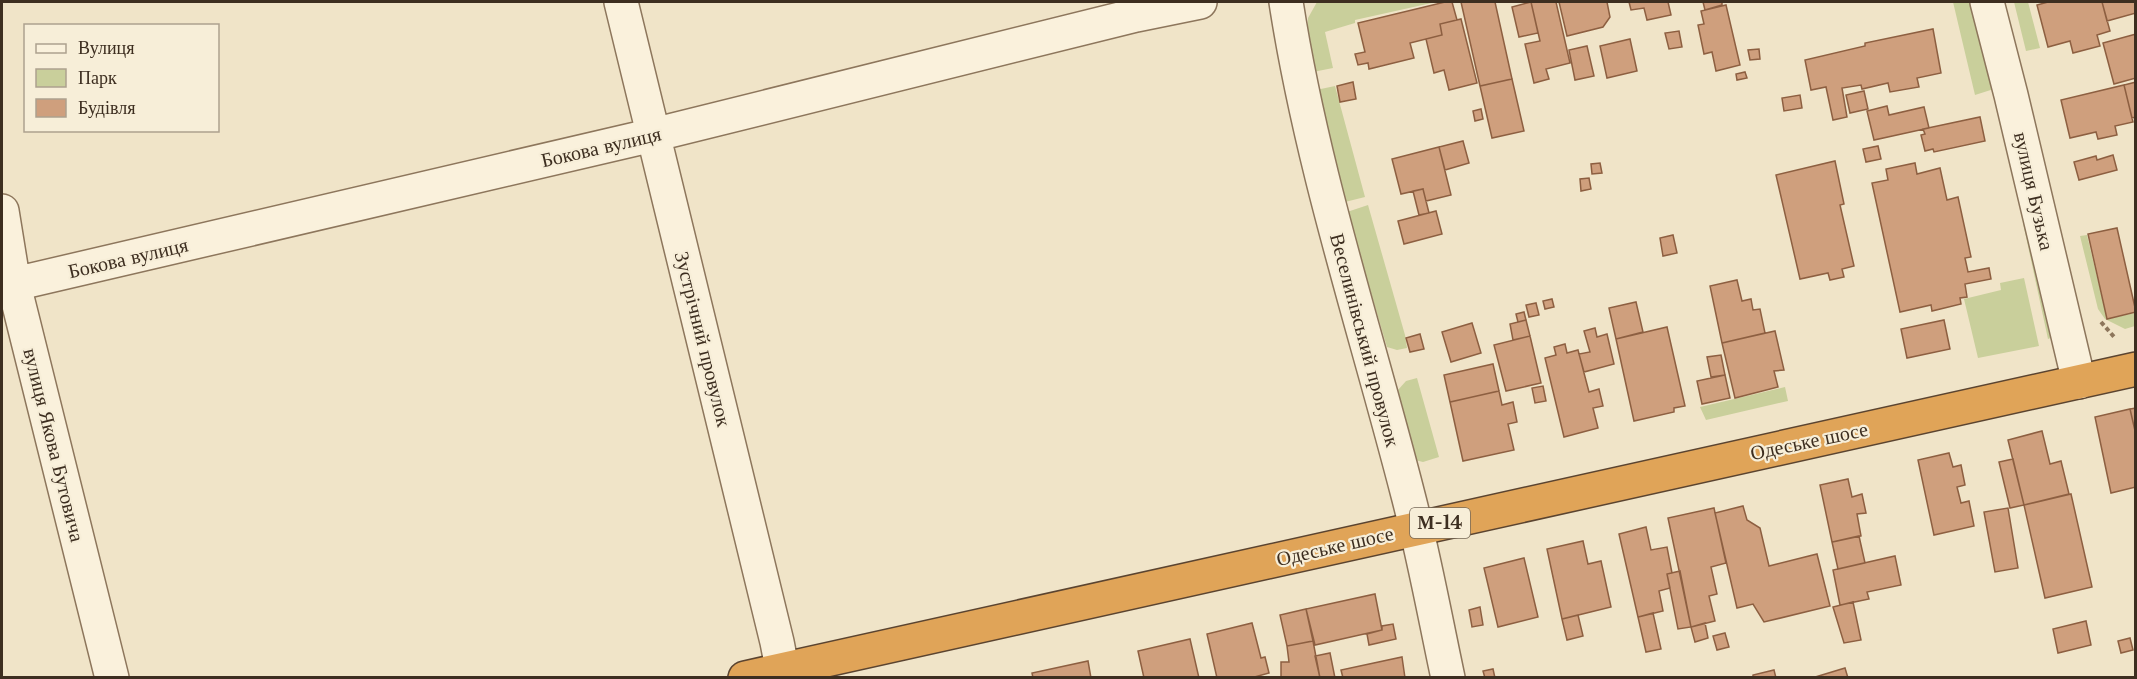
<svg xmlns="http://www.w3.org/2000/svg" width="2137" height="679" font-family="'Libre Baskerville',serif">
	<rect width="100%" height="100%" fill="#f0e4c8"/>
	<path fill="#c9cf9b" d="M1317,2H1436L1355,20V23L1325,32L1333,68L1313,72L1307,34L1308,18Z
		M1953,2H1974L1997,88L1975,95Z
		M2014,2H2028L2040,48L2026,51Z
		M1335,86L1365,197L1345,202L1316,90Z
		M1368,205L1405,335L1407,348L1397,350L1387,347L1347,212Z
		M2023,223L2027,226L2053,337L2048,339Z
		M2087,235L2107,319L2135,313V326L2125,329L2105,319L2098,309L2080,236Z
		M2024,278L2039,346L1978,358L1964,299L2001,290L2000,283Z
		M1417,378L1439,457L1423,462L1415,460L1398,390L1406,381Z
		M1785,387L1788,401L1706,420L1700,407Z"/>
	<path fill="#cf9f7d" stroke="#8d5f41" stroke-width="1.5" d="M1445,2H1452L1457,20L1440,24L1442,35L1410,43L1414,58L1369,69L1368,63L1358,65L1355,54L1365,52L1358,23Z
		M1461,2H1495L1512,79L1480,86Z
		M1531,2L1538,33L1519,37L1512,7Z
		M1531,2H1556L1570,63L1546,69L1549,79L1534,83L1525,44L1540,41Z
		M1559,2H1607L1610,17L1603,27L1567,36Z
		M1629,2H1671H1668L1671,15L1647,20L1644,8L1631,10Z
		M1703,2H1722V5L1705,10Z
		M2048,2H2102L2110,31L2097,35L2100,46L2073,53L2070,41L2048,47L2037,5Z
		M2102,2H2136V13L2107,21Z
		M1726,5L1740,65L1716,71L1712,52L1704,54L1698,25L1704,24L1701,11Z
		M1461,19L1477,83L1449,90L1444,70L1434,73L1426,39L1442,35L1440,24Z
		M1933,29L1941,73L1917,78L1919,87L1890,92L1888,83L1862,89L1861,85L1842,88L1847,117L1833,120L1826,87L1811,90L1805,60L1865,46V43Z
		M1679,31L1682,47L1669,49L1665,33Z
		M2136,34V78L2114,84L2103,43Z
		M1630,39L1637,71L1607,78L1600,46Z
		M1587,46L1594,76L1575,80L1569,50Z
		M1759,49L1760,59L1750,60L1748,50Z
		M1745,72L1747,78L1737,80L1736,74Z
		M1512,79L1524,131L1492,138L1480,86Z
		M1353,82L1356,99L1340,102L1337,86Z
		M2136,82V117L2132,118L2124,85Z
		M2124,85L2133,122L2115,126L2117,135L2098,139L2096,132L2070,138L2061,100Z
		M1864,91L1868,109L1850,113L1846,95Z
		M1800,95L1802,108L1784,111L1782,98Z
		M1887,106L1889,115L1924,107L1929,128L1874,140L1867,111Z
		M1481,109L1483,119L1475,121L1473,111Z
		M1980,117L1985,141L1934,152L1933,149L1925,151L1921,135L1925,134L1923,129Z
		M1463,141L1469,163L1445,170L1439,147Z
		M1878,146L1881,159L1866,162L1863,149Z
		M1439,147L1451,195L1426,201L1423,189L1401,194L1392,159Z
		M2113,155L2117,170L2079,180L2074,162L2096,156L2097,160Z
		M1835,161L1844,204L1840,205L1854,266L1842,269L1844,277L1830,280L1828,273L1800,279L1776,175Z
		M1600,163L1602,173L1592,174L1591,164Z
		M1915,163L1917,174L1940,168L1947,200L1958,197L1971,257L1965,258L1968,272L1989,268L1991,279L1965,284L1967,297L1960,298L1961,304L1932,311L1931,305L1900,312L1872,183L1888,180L1886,169Z
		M1589,178L1591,189L1581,191L1580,179Z
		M1423,189L1429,213L1419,215L1413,191Z
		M1436,211L1442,234L1404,244L1398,221Z
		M2117,228L2136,312L2107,319L2088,234Z
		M1673,235L1677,253L1663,256L1660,238Z
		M1737,280L1742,301L1751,299L1753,310L1760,309L1765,333L1722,343L1710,286Z
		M1552,299L1554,307L1545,309L1543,301Z
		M1636,302L1643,332L1616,339L1609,308Z
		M1536,303L1539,315L1529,317L1526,305Z
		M1524,312L1526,320L1518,322L1516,314Z
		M1526,320L1530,336L1513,340L1510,324Z
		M1944,320L1950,349L1907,358L1901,329Z
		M1472,323L1481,353L1451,362L1442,332Z
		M1667,327L1685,406L1674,408V412L1634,421L1616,339Z
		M1595,328L1597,337L1607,334L1614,364L1584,372L1579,354L1590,352L1584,331Z
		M1775,331L1784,370L1774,371L1778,387L1735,398L1722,343Z
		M1420,334L1424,349L1410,352L1406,338Z
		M1530,336L1541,383L1506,391L1494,345Z
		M1565,344L1567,353L1578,350L1589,392L1599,389L1603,406L1593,408L1598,428L1564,437L1545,358L1556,355L1554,347Z
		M1721,355L1725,375L1711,377L1707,357Z
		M1493,364L1499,391L1450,402L1444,375Z
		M1725,375L1730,398L1702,404L1697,381Z
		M1543,386L1546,401L1535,403L1532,388Z
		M1499,391L1502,405L1513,402L1517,422L1508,424L1514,450L1463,461L1450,402Z
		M2136,408V435L2130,409Z
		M2130,409L2136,435V487L2111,493L2095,417Z
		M2042,431L2050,464L2061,461L2069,494L2024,505L2008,440Z
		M1949,453L1953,467L1961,465L1965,485L1957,487L1961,503L1969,501L1974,526L1934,535L1918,460Z
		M2013,459L2024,505L2010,508L1999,462Z
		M1848,479L1852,497L1862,494L1866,513L1857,514L1861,536L1832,542L1820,485Z
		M2071,494L2092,587L2045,598L2024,505Z
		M1743,506L1747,520L1760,528L1769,566L1817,554L1830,606L1764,622L1753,604L1737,608L1715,513Z
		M1714,508L1726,563L1711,567L1717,594L1709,596L1715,621L1691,627L1668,518Z
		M2008,508L2018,568L1995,572L1984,512Z
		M1646,527L1651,550L1667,547L1672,573L1667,574L1670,588L1659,591L1663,611L1638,617L1619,534Z
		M1859,536L1865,563L1838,569L1832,542Z
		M1583,541L1588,564L1601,561L1611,607L1562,619L1547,549Z
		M1895,556L1901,585L1867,592L1869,599L1840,605L1833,570Z
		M1524,558L1538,617L1498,627L1484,568Z
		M1680,571L1691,627L1678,629L1667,574Z
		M1375,594L1382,630L1315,645L1306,609Z
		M1853,602L1861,640L1844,643L1833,607Z
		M1480,607L1483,625L1472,627L1469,610Z
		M1306,609L1313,641L1287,646L1280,615Z
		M1653,613L1661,649L1646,652L1638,617Z
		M1578,615L1583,636L1567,640L1562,619Z
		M2086,621L2091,645L2058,653L2053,629Z
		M1252,623L1261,658L1265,657L1269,673L1251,678H1217L1207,634Z
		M1705,623L1708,638L1695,642L1691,627Z
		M1393,624L1396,639L1369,645L1367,634L1382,630V626Z
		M1725,633L1729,647L1717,650L1713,636Z
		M2130,638L2133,650L2121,653L2118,641Z
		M1190,639L1199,678H1144L1138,651Z
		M1313,641L1320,678H1281V662H1289L1287,646Z
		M1330,653L1335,678H1320L1315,656Z
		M1402,657L1405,678H1343L1341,670Z
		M1088,661L1091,678H1033L1032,673Z
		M1845,668L1848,678H1812Z
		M1493,669L1495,678H1485L1483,671Z
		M1774,670L1776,678H1753V675Z"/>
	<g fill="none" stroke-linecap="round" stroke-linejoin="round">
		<defs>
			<path id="minor" d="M621,2L777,642L784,678
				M1286,2C1312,170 1366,331 1408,495C1424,556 1435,617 1448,678
				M1987,2L2011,95L2079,382
				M2,211L14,285L112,678
				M2,287L653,135L1136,15L1200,2"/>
			<path id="highway" d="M745,678L2136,369"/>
		</defs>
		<use href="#minor" stroke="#8d765c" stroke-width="36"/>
		<use href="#highway" stroke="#5b4430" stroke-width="36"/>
		<path stroke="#8d765c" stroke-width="4" stroke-dasharray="4.5 3" stroke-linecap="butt" d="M2101,322L2115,338"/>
		<use href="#minor" stroke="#faf1dc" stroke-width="33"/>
		<use href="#highway" stroke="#e0a458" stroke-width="33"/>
	</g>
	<g text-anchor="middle" stroke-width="4.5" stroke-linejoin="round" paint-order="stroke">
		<rect fill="#f7eed8" stroke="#756857" stroke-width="1.5" x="1410" y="508" width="60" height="30" rx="4.5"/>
		<g font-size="18" font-weight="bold" fill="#3d2e20">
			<text x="1440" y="529">М-14</text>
		</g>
		<g font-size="20" fill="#3d2e20" stroke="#f7eed8">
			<text transform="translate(601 147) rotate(-13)" y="7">Бокова вулиця</text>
			<text transform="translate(2034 191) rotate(77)" y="7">вулиця Бузька</text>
			<text transform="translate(128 258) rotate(-13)" y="7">Бокова вулиця</text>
			<text transform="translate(703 339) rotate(76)" y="7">Зустрічний провулок</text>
			<text transform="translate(1365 340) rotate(75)" y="7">Веселинівський провулок</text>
			<text transform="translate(1809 441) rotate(-12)" y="7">Одеське шосе</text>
			<text transform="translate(54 445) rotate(76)" y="7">вулиця Якова Бутовича</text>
			<text transform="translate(1335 546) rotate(-13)" y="7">Одеське шосе</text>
		</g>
	</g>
	<rect width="2137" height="679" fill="none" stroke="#3d2e20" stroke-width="6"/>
	<rect x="24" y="24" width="195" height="108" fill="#f7eed8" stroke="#ada18e" stroke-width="1.5"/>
	<rect x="36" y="44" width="30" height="9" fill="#faf1dc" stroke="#ada18e" stroke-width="1.5"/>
	<text x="78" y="54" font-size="18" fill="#3d2e20">Вулиця</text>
	<rect x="36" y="69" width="30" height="18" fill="#c9cf9b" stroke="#ada18e" stroke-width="1.5"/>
	<text x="78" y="84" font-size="18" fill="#3d2e20">Парк</text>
	<rect x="36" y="99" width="30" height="18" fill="#cf9f7d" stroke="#ada18e" stroke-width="1.5"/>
	<text x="78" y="114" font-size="18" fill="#3d2e20">Будівля</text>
</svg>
